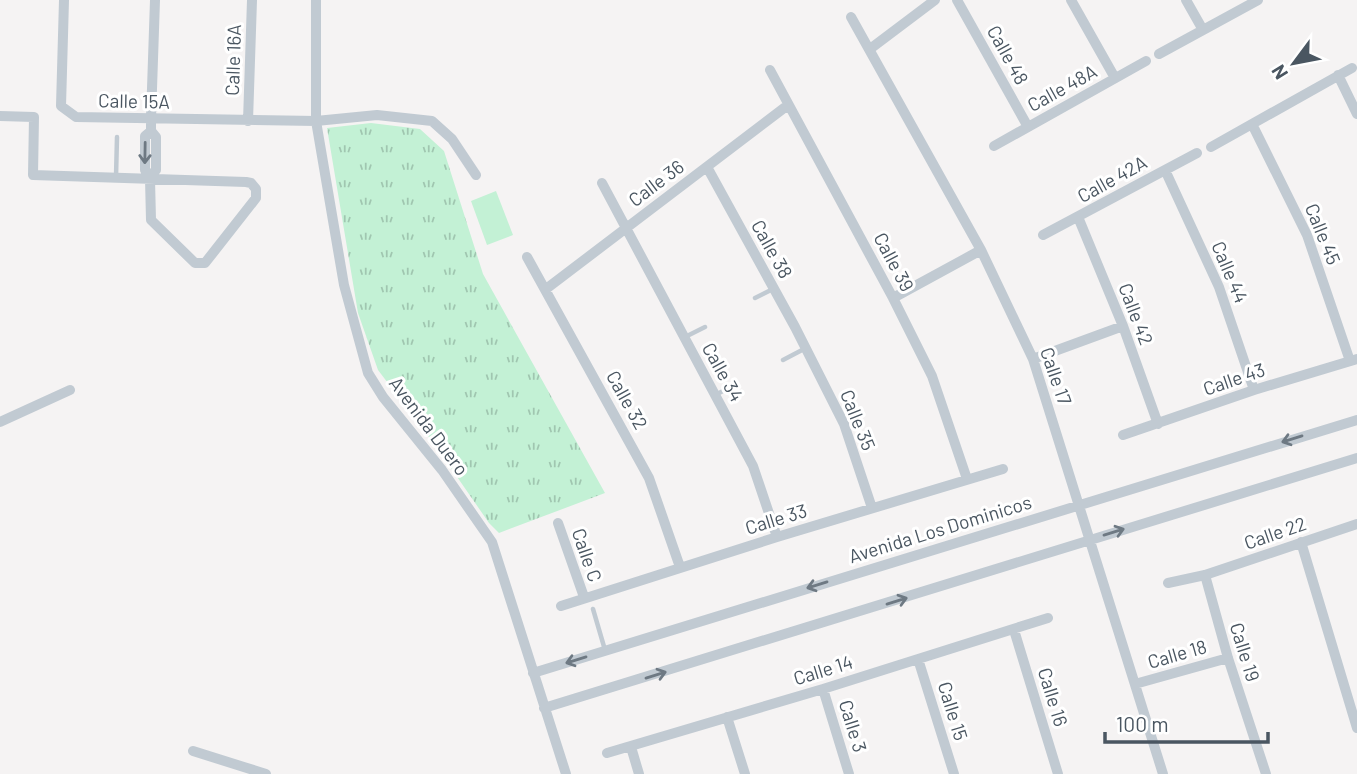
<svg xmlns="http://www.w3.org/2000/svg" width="1357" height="774" font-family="Barlow,sans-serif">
	<defs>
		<pattern id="grass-tufts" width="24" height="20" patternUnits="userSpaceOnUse" patternTransform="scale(1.75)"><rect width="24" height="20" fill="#c3f1d5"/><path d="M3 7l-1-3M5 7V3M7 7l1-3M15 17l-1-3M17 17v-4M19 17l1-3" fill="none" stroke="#a0c6b0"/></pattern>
	</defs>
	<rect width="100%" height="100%" fill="#f5f3f3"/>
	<path fill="url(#grass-tufts)" d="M371,123L420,129L444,151L483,274L605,493L499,533L489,523L435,445L378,370L358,313L327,128Z"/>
	<path fill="#c3f1d5" d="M496,191L513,235L487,245L471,201Z"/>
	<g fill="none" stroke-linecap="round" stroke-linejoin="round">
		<path stroke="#c1cad2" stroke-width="4.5" d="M116,177L117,137
			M755,298L773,289
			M685,337L705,327
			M783,360L804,349
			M717,394L735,385
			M593,609L605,650"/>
		<path stroke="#c1cad2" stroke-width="10" d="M64,0L61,106L76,117L316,121L377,115L432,121L452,139L476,175
			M316,0V121L344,285L368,373L383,397L442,470L492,542L566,774
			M957,0L1028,127
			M1071,0L1115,78
			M1186,0L1203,30
			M851,17L981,250L1033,359L1163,774
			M870,49L935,0
			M1159,54L1258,0
			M770,70L893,298L932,376L967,479
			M1338,75L1357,114
			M0,116L34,117L33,175L246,182L251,183L256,189V198L205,263H195L151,220L150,179V176L145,170V136L151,131
			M248,121L252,0
			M1252,124L1307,235L1350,361
			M994,146L1146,61
			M1211,147L1352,68
			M707,167L795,327L844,424L872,508
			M1165,170L1219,287L1254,390
			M150,176L156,170V137L151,131V118L155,0
			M602,183L753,466L777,537
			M1078,217L1123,326L1158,424
			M1043,235L1197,153
			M527,257L649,478L680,567
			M546,289L788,105
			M893,298L981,250
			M1033,359L1123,326
			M0,422L70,390
			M1123,435L1254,390L1357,359
			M558,523L584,597
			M1301,542L1357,728
			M1205,575L1228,658L1266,774
			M1168,583L1205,575L1357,524
			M561,606L777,537L1003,469
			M1014,630L1058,774
			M918,659L954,774
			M533,673L1357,420
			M1135,684L1228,658
			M823,689L849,774
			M544,708L1357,458
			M727,717L745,774
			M631,747L639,774
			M193,751L266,774
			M607,753L823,689L1048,618"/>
	</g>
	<defs><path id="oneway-shaft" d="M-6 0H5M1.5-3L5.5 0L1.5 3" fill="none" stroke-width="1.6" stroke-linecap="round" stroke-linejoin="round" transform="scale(1.75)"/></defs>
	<g stroke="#6e7983">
		<use href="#oneway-shaft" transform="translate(145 153) rotate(91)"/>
		<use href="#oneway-shaft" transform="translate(1292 439) rotate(163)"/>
		<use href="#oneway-shaft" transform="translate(1114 532) rotate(-17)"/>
		<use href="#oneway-shaft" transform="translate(817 585) rotate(163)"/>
		<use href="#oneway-shaft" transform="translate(897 601) rotate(-17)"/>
		<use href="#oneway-shaft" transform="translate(576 660) rotate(163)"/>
		<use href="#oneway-shaft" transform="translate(656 675) rotate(-17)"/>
	</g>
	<g text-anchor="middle" stroke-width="6" stroke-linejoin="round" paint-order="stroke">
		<g font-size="19" fill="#4a5661" stroke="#fff">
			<text transform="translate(1008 55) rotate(61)" y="7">Calle 48</text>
			<text transform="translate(233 60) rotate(-88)" y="7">Calle 16A</text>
			<text transform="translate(1062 88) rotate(-29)" y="7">Calle 48A</text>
			<text transform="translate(134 101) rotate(1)" y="7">Calle 15A</text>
			<text transform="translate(1112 179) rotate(-29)" y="7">Calle 42A</text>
			<text transform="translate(656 183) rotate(-37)" y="7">Calle 36</text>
			<text transform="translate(1323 234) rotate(68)" y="7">Calle 45</text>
			<text transform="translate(772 249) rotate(61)" y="7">Calle 38</text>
			<text transform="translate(894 262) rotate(62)" y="7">Calle 39</text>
			<text transform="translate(1230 272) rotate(67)" y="7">Calle 44</text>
			<text transform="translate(1136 314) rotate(69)" y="7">Calle 42</text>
			<text transform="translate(723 372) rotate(61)" y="7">Calle 34</text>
			<text transform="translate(1056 376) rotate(71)" y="7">Calle 17</text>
			<text transform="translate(1234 379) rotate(-19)" y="7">Calle 43</text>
			<text transform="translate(627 400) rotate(61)" y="7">Calle 32</text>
			<text transform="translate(858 420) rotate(68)" y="7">Calle 35</text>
			<text transform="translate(429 426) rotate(53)" y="7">Avenida Duero</text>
			<text transform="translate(776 519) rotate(-17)" y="7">Calle 33</text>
			<text transform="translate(940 529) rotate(-17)" y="7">Avenida Los Dominicos</text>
			<text transform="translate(1275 533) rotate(-19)" y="7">Calle 22</text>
			<text transform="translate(587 555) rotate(71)" y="7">Calle C</text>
			<text transform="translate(1245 652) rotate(73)" y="7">Calle 19</text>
			<text transform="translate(1177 654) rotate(-16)" y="7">Calle 18</text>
			<text transform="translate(823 670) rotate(-17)" y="7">Calle 14</text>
			<text transform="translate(1053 697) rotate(73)" y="7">Calle 16</text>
			<text transform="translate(953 711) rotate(73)" y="7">Calle 15</text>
			<text transform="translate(853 726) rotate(73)" y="7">Calle 3</text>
		</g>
	</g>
	<g transform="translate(1294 63) rotate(238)" stroke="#ffffff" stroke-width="5" paint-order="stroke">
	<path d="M0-5L12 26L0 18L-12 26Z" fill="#4a5661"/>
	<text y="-10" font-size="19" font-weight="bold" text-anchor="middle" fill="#4a5661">N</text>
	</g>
	<path d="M1105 732v10h163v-10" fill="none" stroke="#4a5661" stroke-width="3.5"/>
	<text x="1116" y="732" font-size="21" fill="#4a5661" stroke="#ffffff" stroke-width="5" paint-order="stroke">100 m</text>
</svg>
